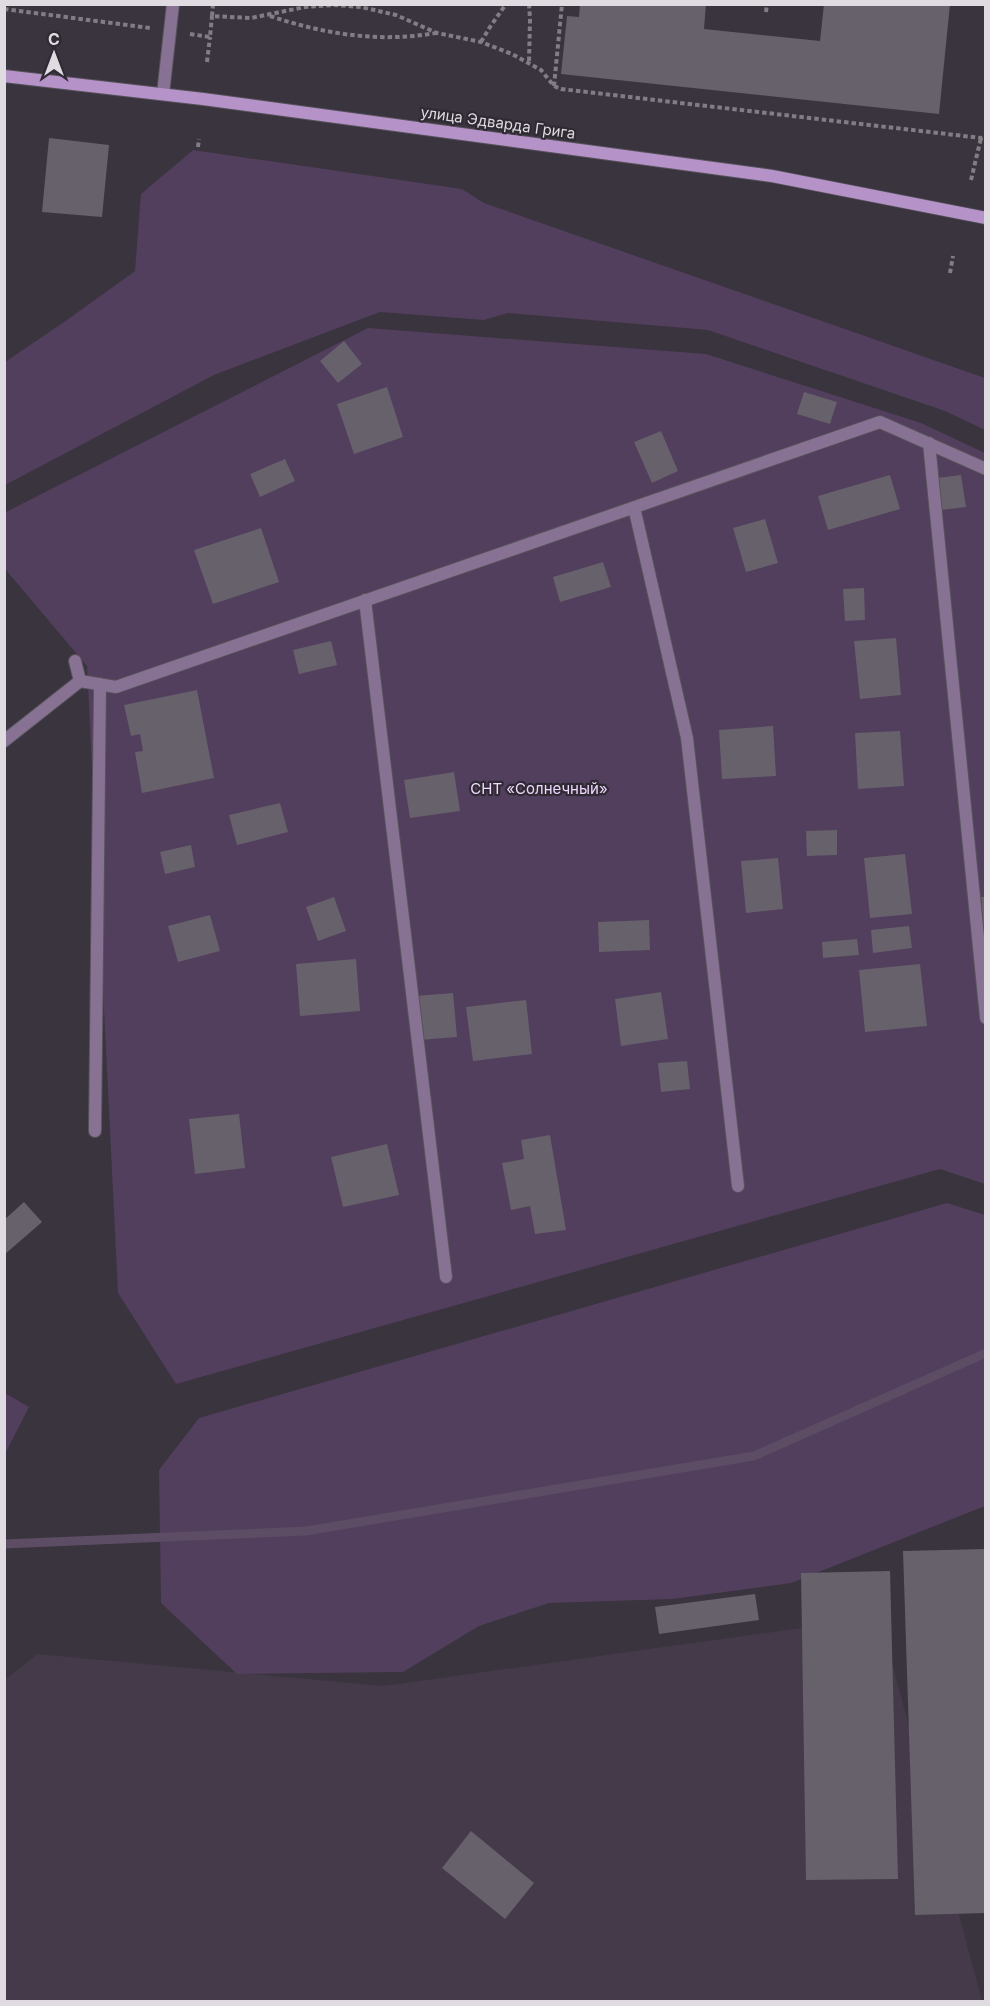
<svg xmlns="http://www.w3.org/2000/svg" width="990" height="2006" font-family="Inter,sans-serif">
	<rect width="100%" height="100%" fill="#39343d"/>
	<path fill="#443a4a" d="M880,1617L982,2001L5,2002V1680L37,1654L383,1686Z"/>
	<path fill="#523e5d" d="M193,150L462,189L484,203L985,378V430L945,411L708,330L508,313L484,320L380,312L214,375L5,485V362L67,320L135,271L141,194Z
		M368,328L706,354L921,423L985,453V1184L940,1169L176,1384L118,1293L87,666L5,569L4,513Z
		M947,1203L985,1215V1506L791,1583L673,1599L549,1603L479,1626L403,1672L237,1674L161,1603L159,1470L199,1418Z
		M5,1393L29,1407L5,1454Z"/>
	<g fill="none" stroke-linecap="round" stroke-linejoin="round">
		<path stroke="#5c4c64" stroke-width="9" d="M4,1544L306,1531L754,1456L986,1353"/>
	</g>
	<path fill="#67616b" d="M580,4H706L704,29L820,41L824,4H950L939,114L561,74L567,16L579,17Z
		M49,138L109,145L102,217L42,212Z
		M344,341L362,364L338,383L320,361Z
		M387,387L403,437L354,454L337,404Z
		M804,392L837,402L830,424L797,414Z
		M661,431L678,471L652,483L634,442Z
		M285,459L295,481L260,497L250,474Z
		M890,475L900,509L828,530L818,496Z
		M961,475L966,507L941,510L937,478Z
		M765,519L778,563L746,572L733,528Z
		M261,528L279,582L213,604L194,550Z
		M603,562L611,587L560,602L553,577Z
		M864,588L865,620L845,621L843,589Z
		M896,638L901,695L860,699L854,641Z
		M331,641L337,665L299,674L293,650Z
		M197,690L214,778L142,793L135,752L143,751L140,734L131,736L124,705Z
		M773,726L776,776L722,779L719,730Z
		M900,731L904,786L858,789L855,733Z
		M454,772L460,811L410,818L404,780Z
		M280,803L288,832L237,845L229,815Z
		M837,830V855L807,856L806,831Z
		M191,845L195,867L165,874L160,852Z
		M905,854L912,914L870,918L864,858Z
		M778,858L783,909L746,913L741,861Z
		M334,897L346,931L318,941L306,907Z
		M981,897H986V940L984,941Z
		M210,915L220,951L178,962L168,926Z
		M649,920L650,950L599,952L598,922Z
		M909,926L912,948L873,953L871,930Z
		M857,939L859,955L823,958L822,942Z
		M356,959L360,1011L300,1016L296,964Z
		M920,964L927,1026L865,1032L859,970Z
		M661,992L668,1039L621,1046L615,999Z
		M453,993L457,1037L419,1040L416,996Z
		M526,1000L532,1054L473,1061L466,1007Z
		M687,1061L690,1089L661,1092L658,1063Z
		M239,1114L245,1168L195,1174L189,1119Z
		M550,1135L566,1230L535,1234L530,1206L511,1210L502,1163L524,1159L521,1140Z
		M387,1144L399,1195L343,1207L331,1157Z
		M24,1202L42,1222L4,1255V1220Z
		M986,1549V1913L915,1915L903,1551Z
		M890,1571L898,1879L806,1880L801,1573Z
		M755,1594L759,1620L659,1634L655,1607Z
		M471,1831L534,1883L505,1919L442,1868Z"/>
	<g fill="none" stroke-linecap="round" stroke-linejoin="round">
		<defs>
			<path id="lane" d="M163,94L173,4
				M929,443L986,1018
				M634,507L687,738L738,1186
				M365,600L446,1277
				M75,661L80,681L116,687L880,422L986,469
				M4,741L80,681
				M95,1131L100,684"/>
			<path id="secondary" d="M4,76L203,99L772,176L986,218"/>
		</defs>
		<use href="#lane" stroke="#57525b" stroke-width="14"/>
		<use href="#secondary" stroke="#57525b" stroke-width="14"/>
		<path stroke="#827d85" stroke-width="4" stroke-dasharray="4.5 3" stroke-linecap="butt" d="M213,4L212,16L251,18L305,7L334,5L361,7L396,15L437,33L481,42L512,54L541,70L554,86L561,89L981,138L986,136
			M529,4L530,19L529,63
			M4,9L150,28
			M766,12L767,4
			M270,16C324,34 379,43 436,33
			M190,34L210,37L212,16
			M481,42L490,27L506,4
			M207,62L210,37
			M554,86L562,4
			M198,147L199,139
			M971,180L981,138
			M950,273L953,256"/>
		<use href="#lane" stroke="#887294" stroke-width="12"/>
		<use href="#secondary" stroke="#b593c9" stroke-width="12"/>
	</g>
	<g text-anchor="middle" stroke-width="4.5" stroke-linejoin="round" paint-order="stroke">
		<g font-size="15" fill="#dfdbe1" stroke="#2f2a33">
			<text transform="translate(498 123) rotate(8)" y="5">улица Эдварда Грига</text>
		</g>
		<g font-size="15" fill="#efd7fd" stroke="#2f2a33">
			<text x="539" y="794">СНТ «Солнечный»</text>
		</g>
	</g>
	<rect width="990" height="2006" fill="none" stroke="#dfdbe1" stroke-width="12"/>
	<g transform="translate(54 54)" stroke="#2f2a33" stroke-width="4.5" paint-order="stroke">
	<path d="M0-4.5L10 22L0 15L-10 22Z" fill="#dfdbe1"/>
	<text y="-9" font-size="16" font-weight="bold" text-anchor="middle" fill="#dfdbe1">С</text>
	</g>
</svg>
